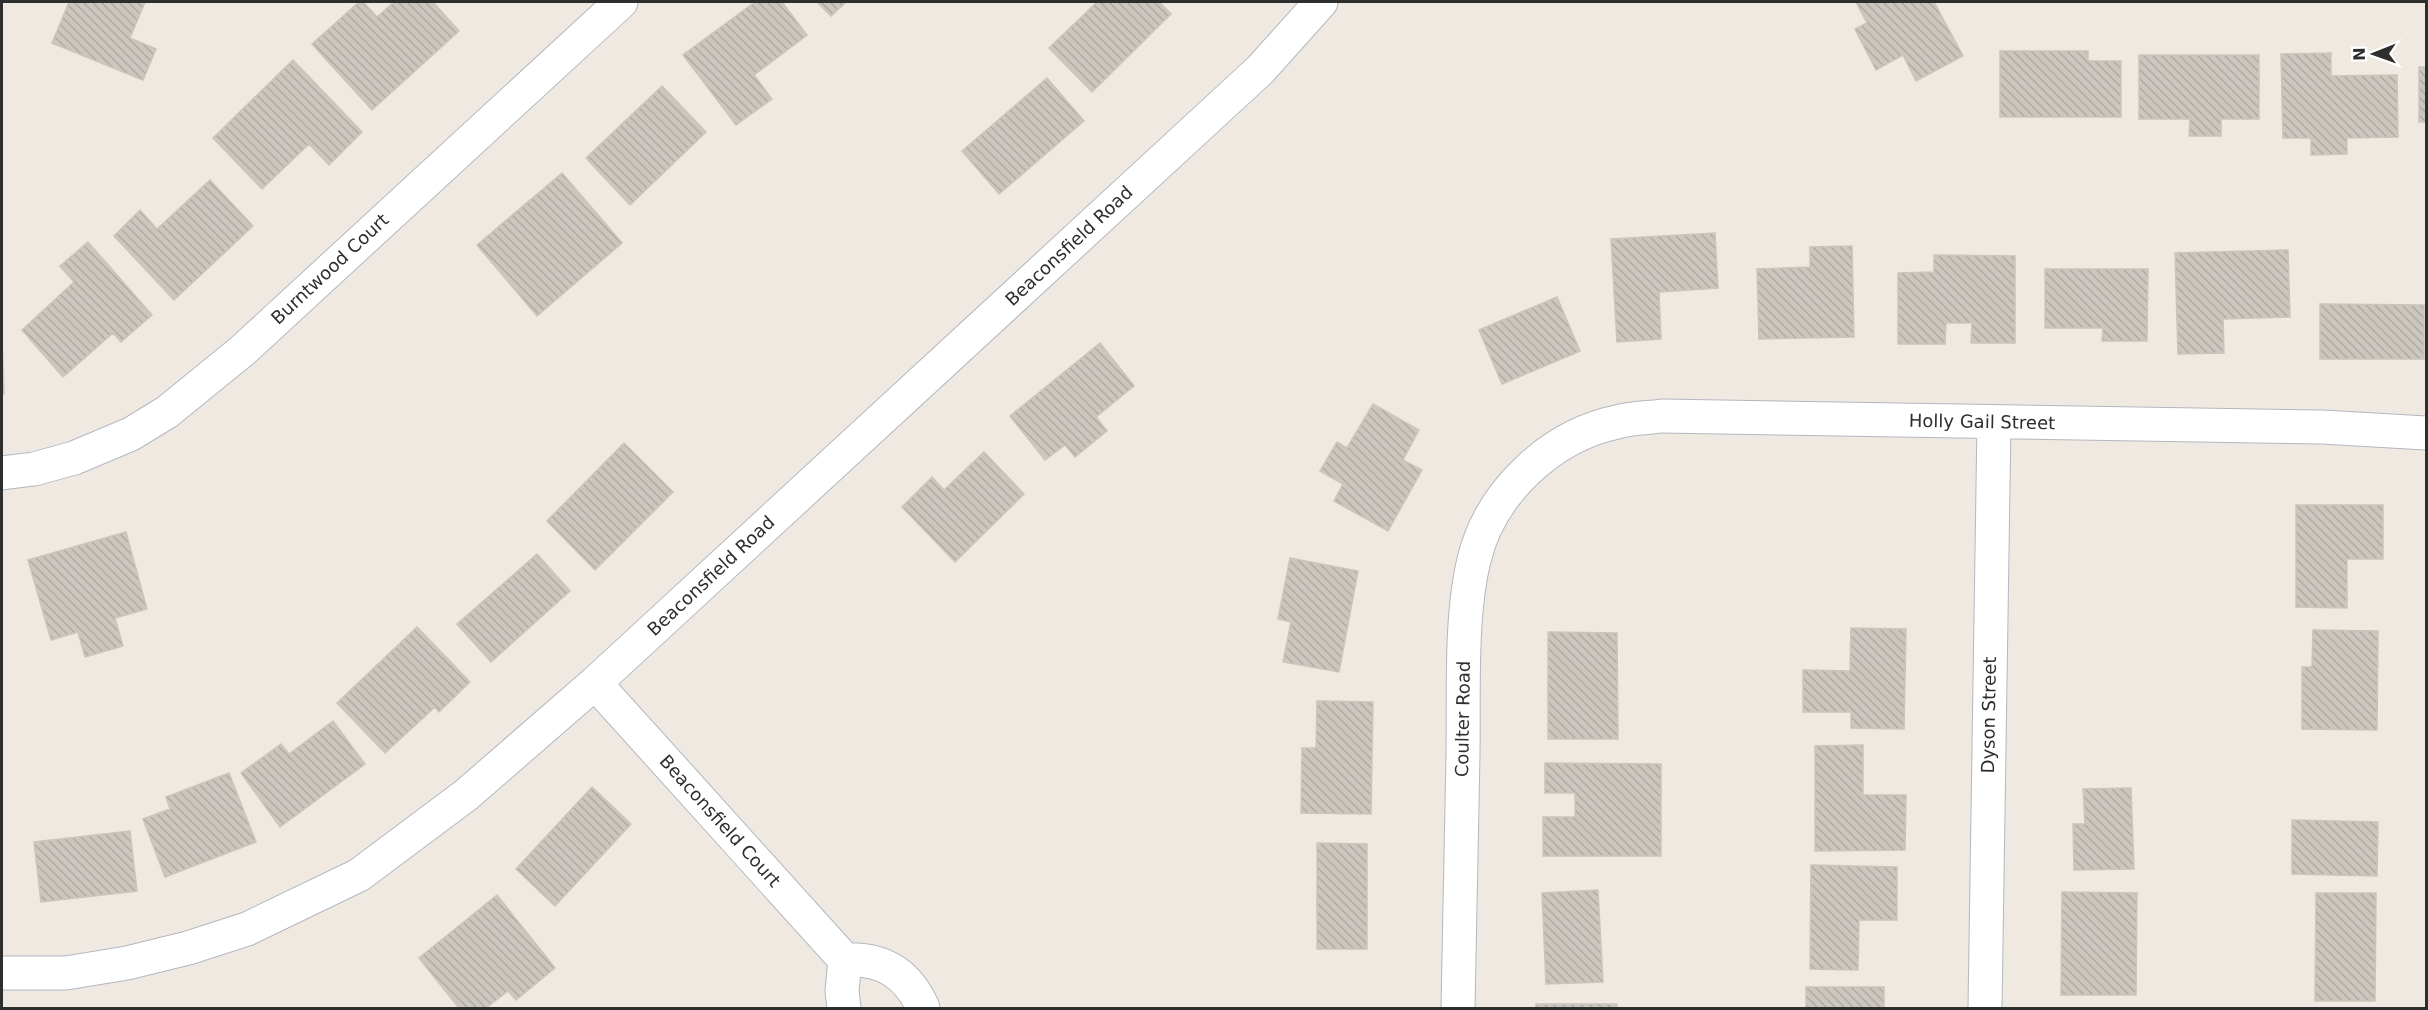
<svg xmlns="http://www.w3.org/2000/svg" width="2428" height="1010" font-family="'DejaVu Sans',sans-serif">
	<defs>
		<pattern id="building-back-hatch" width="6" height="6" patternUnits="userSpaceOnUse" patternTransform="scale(1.5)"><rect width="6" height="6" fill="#cbc7bf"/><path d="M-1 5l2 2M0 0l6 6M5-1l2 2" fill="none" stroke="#afaba4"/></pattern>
	</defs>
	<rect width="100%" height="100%" fill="#efe9e1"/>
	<path fill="url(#building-back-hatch)" stroke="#cbc5ba" stroke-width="1.5" d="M69,2H145L130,38L156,49L143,80L52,43Z
		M359,2H363L377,17L394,2H433L459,31L372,110L312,44Z
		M755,2H782L807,35L754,75L772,99L736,125L683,55Z
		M817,2H846L831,16Z
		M1097,2H1159L1171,14L1092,92L1049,48Z
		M1856,2H1934L1963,56L1916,81L1903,55L1876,70L1855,29L1867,23Z
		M2000,51H2088V61H2121V117H2000Z
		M2331,53V76L2397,75L2398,137L2347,138V154L2311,155V138H2283L2281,54Z
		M2139,55H2259V119H2221V136H2189L2190,119H2139Z
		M293,60L362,132L329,165L309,144L262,189L213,138Z
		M2419,67H2426V122H2419Z
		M1047,78L1084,121L999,194L962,151Z
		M662,86L706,132L630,205L586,158Z
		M562,173L622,243L537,316L477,245Z
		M210,180L253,226L174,300L114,236L140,210L157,229Z
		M1715,233L1718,288L1659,292L1661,339L1617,342L1611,239Z
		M88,242L152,315L121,342L113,333L63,377L22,330L74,282L60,266Z
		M1852,246L1854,337L1759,339L1757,269L1810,267V247Z
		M2288,250L2290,317L2223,319L2224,353L2178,354L2175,253Z
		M1934,255L2015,256V343H1971L1972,323H1946L1945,344H1898V273L1934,272Z
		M2045,269H2148L2147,341H2102L2103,328H2045Z
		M1557,297L1580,351L1502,384L1479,330Z
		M2320,304L2424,305V359H2320Z
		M2,338L4,394H2Z
		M1100,343L1134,386L1096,417L1107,431L1075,457L1065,445L1045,460L1010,416Z
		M1373,404L1419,430L1403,460L1422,470L1388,531L1334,501L1343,484L1320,471L1337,442L1347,448Z
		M624,443L673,492L595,570L547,521Z
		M984,452L1024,494L955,562L902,507L932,477L944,490Z
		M2296,505H2383V559H2347V608L2296,607Z
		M126,532L147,609L115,618L123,646L85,657L78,632L51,640L28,560Z
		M537,554L570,591L491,662L457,624Z
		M1290,558L1358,571L1339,672L1283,662L1291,622L1278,619Z
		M417,627L470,682L439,712L435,707L385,753L337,703Z
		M1851,628L1906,629L1904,729L1851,728V712H1803V670L1850,671Z
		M2313,630L2378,631L2377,730L2302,729V667H2312Z
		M1548,632L1617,633L1618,739H1548Z
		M1317,701L1373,702L1371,814L1301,813L1302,748H1316Z
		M333,721L365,764L280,827L241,773L281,744L289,754Z
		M1863,745V795H1906L1905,850L1815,851V746Z
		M1545,763L1661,764V856H1543V817H1575V793H1545Z
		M229,773L256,842L165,877L143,819L170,809L166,797Z
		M592,787L631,824L555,906L516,869Z
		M2131,788L2134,869L2074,870L2073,824H2085L2083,789Z
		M2292,820L2378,822L2377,876L2292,874Z
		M130,831L137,891L41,902L34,842Z
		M1317,843L1367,844V949H1317Z
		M1811,865L1897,867V920H1859L1858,970L1810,969Z
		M1598,890L1603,982L1546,984L1542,893Z
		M2062,892L2137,893L2136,995H2061Z
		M2316,893H2376L2375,1001H2315Z
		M497,895L555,968L516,1000L508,991L486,1008H459L419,958Z
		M1806,987H1884V1008H1806Z
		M1536,1004H1617V1008H1536Z"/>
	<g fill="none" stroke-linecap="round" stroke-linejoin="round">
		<defs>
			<path id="street" d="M2,473L34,469L74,458L131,434L167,412L242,351L621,2
				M595,683L845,960
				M2,973H66L127,963L188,948L247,929L359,875L466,795L595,683L1260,70L1321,2
				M844,1008L842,991L845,960C883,958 908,974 923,1008
				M1458,1008C1459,924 1461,839 1463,754C1464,695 1460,617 1474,560C1490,493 1550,436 1617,422C1631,418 1647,418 1662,416L2322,427L2426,433
				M1985,1008L1994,422"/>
		</defs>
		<use href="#street" stroke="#b4b7c1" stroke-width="35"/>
		<use href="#street" stroke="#fff" stroke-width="33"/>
	</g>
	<g text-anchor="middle" stroke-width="4.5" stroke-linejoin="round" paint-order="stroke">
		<g font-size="18" fill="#2e2e2e" stroke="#fff">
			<text transform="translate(1069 246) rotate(-43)" y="6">Beaconsfield Road</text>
			<text transform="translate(330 269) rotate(-43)" y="6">Burntwood Court</text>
			<text transform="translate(1982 422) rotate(1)" y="6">Holly Gail Street</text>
			<text transform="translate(711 576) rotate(-43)" y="6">Beaconsfield Road</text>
			<text transform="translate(1989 715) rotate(-89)" y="6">Dyson Street</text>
			<text transform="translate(1463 719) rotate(-89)" y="6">Coulter Road</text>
			<text transform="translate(720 821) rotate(48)" y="6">Beaconsfield Court</text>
		</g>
	</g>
	<rect width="2428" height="1010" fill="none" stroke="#2e2e2e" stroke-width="6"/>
	<g transform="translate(2374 54) rotate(269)" stroke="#ffffff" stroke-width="4.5" paint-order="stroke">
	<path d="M0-4.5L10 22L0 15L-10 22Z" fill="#2e2e2e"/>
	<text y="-9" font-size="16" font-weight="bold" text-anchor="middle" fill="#2e2e2e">N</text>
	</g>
</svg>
